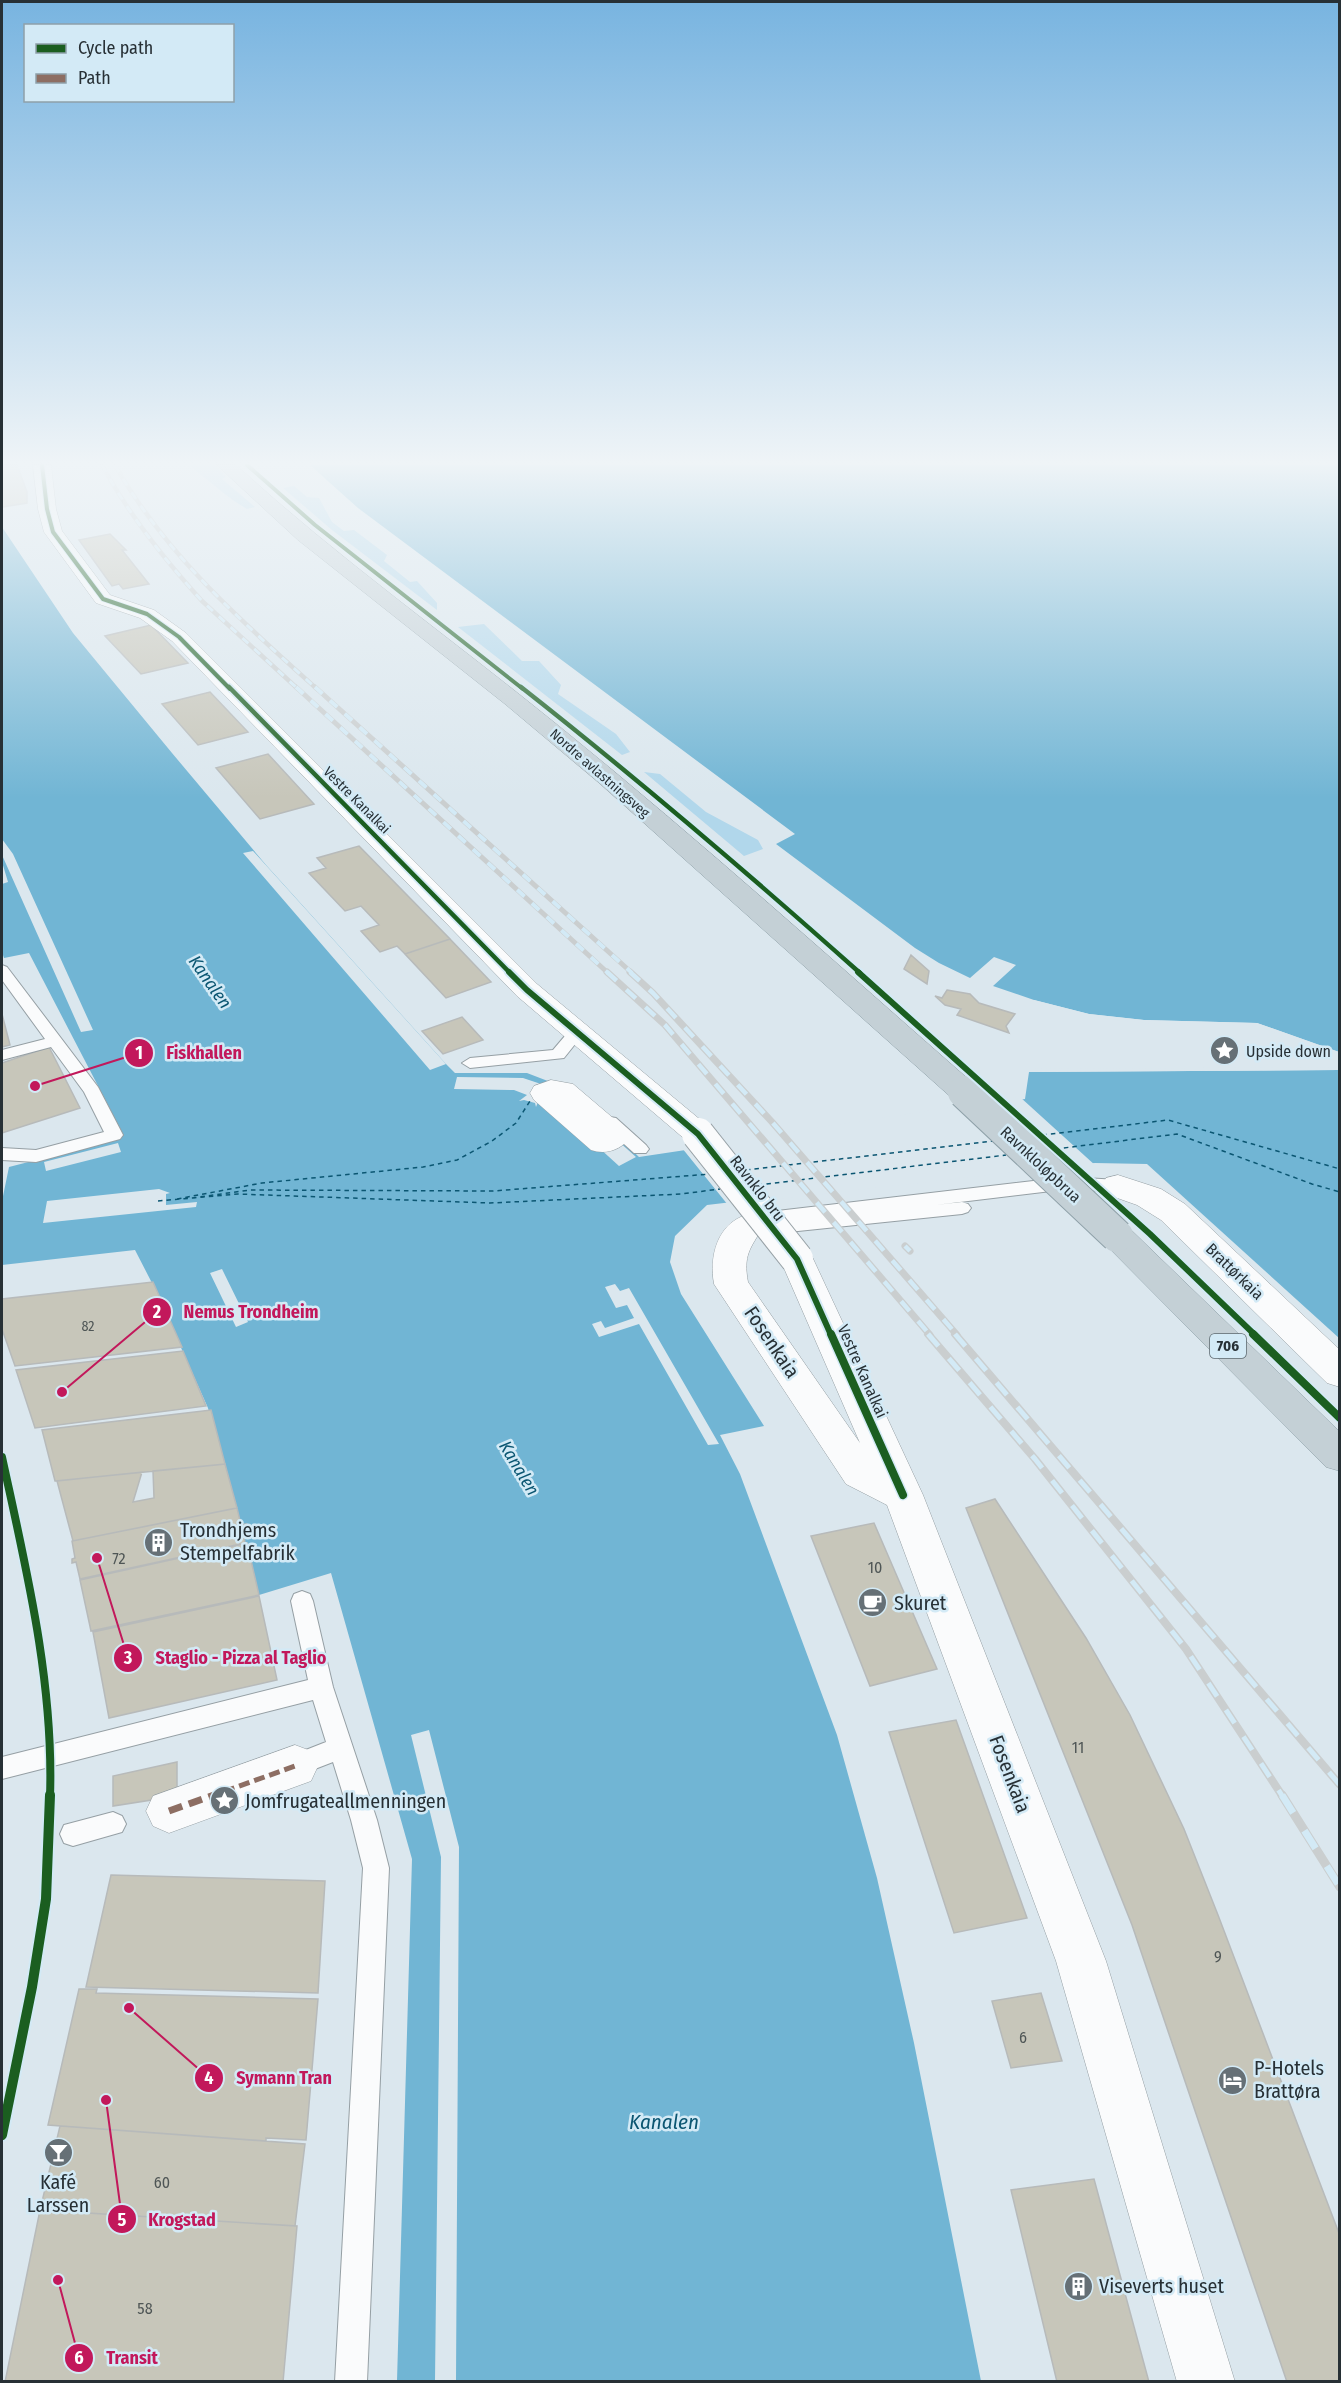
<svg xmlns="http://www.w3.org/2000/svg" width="1341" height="2383" font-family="'Fira Sans Condensed',sans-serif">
	<rect width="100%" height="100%" fill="#dbe7ee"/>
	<path fill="#b1d7eb" d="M189,465H215L226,477L222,479L255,507L247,509C229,499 207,479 189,465Z
		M294,486L307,497L319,498L332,522L344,531L354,530L387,555L384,561L410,582L417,581L437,603V610L332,530L283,488Z
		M484,624L522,661H539L561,685L558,694L616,734L630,752L622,755L458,627Z
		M644,772L660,774L706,812L758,840L763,849L744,856Z"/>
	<path fill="#71b5d4" d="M310,465H1339V1052L1257,1023L1144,1020L1089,1014L1034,1000L993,986L1016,965L994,957L970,978L939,963L915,948L776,844L795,834L358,508Z
		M2,527L73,633L172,753L266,865L446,1064L455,1073H527L566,1088L639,1157L1025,1099L1029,1072L1339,1070V1338L1147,1164L1095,1163L1032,1167L707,1205L675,1236L670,1262L681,1294L764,1426L720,1435L740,1474L837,1735L877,1878L914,2043L981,2381H397L412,1859L331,1573L259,1595L208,1408L152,1283L135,1250L2,1265V1201L9,1167L118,1139L123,1134L29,953L4,958L2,952V884L8,882L2,862Z"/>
	<path fill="#dbe7ee" d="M2,839L13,854L93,1030L81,1032L2,855Z
		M253,851L446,1064L430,1070L243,853Z
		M1034,1000L1089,1014L1144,1020L1257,1023L1339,1052L1340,1055L1257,1026L1144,1023L1089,1017L1033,1003Z
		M1340,1067L1339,1070L1029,1072V1069Z
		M457,1077L523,1078L562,1091L636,1157L619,1166L586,1136L538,1102L536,1107L535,1103L524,1100L519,1101L527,1095L514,1090L454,1089Z
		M1020,1097L1096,1166L1032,1170L728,1205L682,1148Z
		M118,1143L121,1152L46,1171L44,1162Z
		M159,1189L170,1193L166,1194V1205L197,1202L196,1207L43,1223L47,1201Z
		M222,1269L248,1322L236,1327L210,1273Z
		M615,1284L620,1291L629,1288L719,1444L708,1445L639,1324L599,1337L592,1324L601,1321L605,1328L634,1318L627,1305L616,1308L605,1287Z
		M429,1730L459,1847L456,2382L435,2381L441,1857L411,1735Z"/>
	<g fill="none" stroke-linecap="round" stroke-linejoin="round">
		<path stroke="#0b5672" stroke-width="1.5" stroke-dasharray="4.5 4" stroke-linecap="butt" d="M1034,1136L1168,1120L1340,1169
			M1047,1150L1177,1134L1312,1184L1340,1192
			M746,1170L994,1141
			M758,1185L1006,1155
			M192,1198L250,1190L493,1191L711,1174
			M177,1199L262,1183L423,1167L457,1160L492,1141L516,1123L530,1101
			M158,1201L238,1194L490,1203L681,1194L720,1189"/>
	</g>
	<path fill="#c7c6ba" stroke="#b7baba" stroke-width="1.5" d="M2,465H17L27,492V503L2,507Z
		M110,534L126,550H122L149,584L123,589L119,584L112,586L79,540Z
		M151,625L188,663L141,674L105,636Z
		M210,692L248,732L198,745L162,704Z
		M268,754L314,804L260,819L216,768Z
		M359,846L450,939L405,954L397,946L380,952L361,931L379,925L361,906L345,911L309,873L326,868L317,858Z
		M450,939L491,982L446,998L405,954Z
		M911,955L929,971L927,984L904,969Z
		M947,990L970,994L979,1003L1015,1014L1006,1026L1009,1033L957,1015L961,1009L945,1005L935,996L942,998Z
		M2,1014L10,1045L2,1047Z
		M462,1017L483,1040L443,1054L422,1031Z
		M49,1047L80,1108L2,1133V1063Z
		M153,1282L182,1347L15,1366L2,1329V1299Z
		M183,1351L206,1406L35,1428L16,1370Z
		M211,1410L225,1464L55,1481L42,1430Z
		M225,1464L237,1508L73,1541L57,1481L142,1472L133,1502L154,1498L153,1471Z
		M995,1499L1086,1638L1130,1715L1184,1829L1218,1915L1340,2236V2382H1287L1132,1925L966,1508Z
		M237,1508L241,1525L246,1524L247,1528L243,1529L245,1543L80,1579L76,1562L72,1563V1559L75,1558L72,1541Z
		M874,1523L937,1669L870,1686L811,1536Z
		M247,1543L259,1595L91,1631L80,1580Z
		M259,1596L277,1680L109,1718L93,1632Z
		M956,1720L1027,1918L954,1933L889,1732Z
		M177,1762V1796L113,1806V1776Z
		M111,1875L325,1881L318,1993L86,1987Z
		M79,1989H97L96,1993L318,1999L306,2140L266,2138V2141L48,2125Z
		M1041,1993L1062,2061L1011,2068L992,2001Z
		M60,2126L305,2144L295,2226L40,2210Z
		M1094,2179L1149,2382H1057L1011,2190Z
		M40,2210L297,2226L283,2382H5Z"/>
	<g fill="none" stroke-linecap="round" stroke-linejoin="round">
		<defs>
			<path id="lane" d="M2,965L7,967L98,1087L123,1135L120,1139L36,1162L2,1160V1148L36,1150L104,1132L84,1092L51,1047L2,1060V1050L45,1039L2,980Z
				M576,1028L584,1033L564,1058L470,1068L462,1063L470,1058L553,1050L570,1030Z
				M610,1117L616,1118L646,1145L649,1149L646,1153H634L604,1126L601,1122L604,1118Z
				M1068,1177L1118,1180L1124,1182L1127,1186L1124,1190L1118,1192L1068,1189L935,1205L962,1202L968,1204L971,1208L968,1212L962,1214L769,1234L762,1232L760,1228L762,1225L754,1223L751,1219L754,1215L760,1213Z
				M302,1591L310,1594L313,1601L333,1687L377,1820L389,1868L367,2382H335L363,1868L351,1820L333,1762L302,1774L293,1771L290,1763L293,1755L326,1742L313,1700L2,1779V1757L308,1680L291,1601L294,1594Z
				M113,1812L122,1816L126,1824L122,1832L73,1846L64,1843L60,1834L64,1825Z"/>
			<path id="street" d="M33,465H51L56,509L62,531L110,595L154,610L186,633L537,984L709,1127L714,1134L709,1141L698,1144L687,1141L517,996L172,641L140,618L96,603L44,532L38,509Z
				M551,1080L573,1084L626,1129L631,1136C622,1150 606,1155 591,1150L534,1100L530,1093L534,1086Z
				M1118,1175L1161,1189L1185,1204L1340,1350V1387L1327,1383L1161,1220L1137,1205L1106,1194L1102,1186L1106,1178Z
				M746,1215L758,1219L763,1227C750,1249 743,1255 748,1282L860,1443L780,1259L785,1250L797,1247L809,1250L923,1495L1106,1961L1235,2382H1177L1056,1961L887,1505L846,1484L714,1284C709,1257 717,1224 746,1215Z
				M295,1745L311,1751L318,1766L311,1781L169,1833L153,1826L146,1811L153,1796Z"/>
			<path id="highway" d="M217,465H236C339,559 452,639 560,727C702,842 838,965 975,1085L979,1092L975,1099L964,1102L953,1099L598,782L505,704L298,540Z
				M1117,1224L1129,1228L1340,1432V1471L1326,1467L1105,1244L1100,1236L1105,1228Z"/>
		</defs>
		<use href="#lane" stroke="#959fa4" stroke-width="2"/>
		<use href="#street" stroke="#959fa4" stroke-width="1"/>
		<use href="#highway" stroke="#8ea0a8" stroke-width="1"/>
		<use href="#lane" fill="#fafbfc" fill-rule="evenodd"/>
		<use href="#street" fill="#fafbfc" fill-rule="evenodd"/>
		<use href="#highway" fill="#c4d0d6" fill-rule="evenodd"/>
		<defs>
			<path id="rail-far4" d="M102,465C129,515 164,559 202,601L298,689
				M115,465C165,554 241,621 317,689"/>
			<path id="rail-far3" d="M296,687L608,973
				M315,687L632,973"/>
			<path id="rail-far2" d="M607,972L665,1025L930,1335
				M630,972L653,993L772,1122L957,1335
				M905,1246L910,1251"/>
			<path id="rail-far1" d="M928,1334L1035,1459L1186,1649L1283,1797
				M955,1334L1340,1785"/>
			<path id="rail" d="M1282,1795L1340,1887"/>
		</defs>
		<use href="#rail-far4" stroke="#cacecf" stroke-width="4.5"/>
		<use href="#rail-far3" stroke="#cacecf" stroke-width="5"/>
		<use href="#rail-far2" stroke="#cacecf" stroke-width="7"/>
		<use href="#rail-far1" stroke="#cacecf" stroke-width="8"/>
		<use href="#rail" stroke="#cacecf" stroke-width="9"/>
		<use href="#rail-far4" stroke="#d3eaf6" stroke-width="3" stroke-dasharray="8" stroke-linecap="butt"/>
		<use href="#rail-far3" stroke="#d3eaf6" stroke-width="4" stroke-dasharray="10" stroke-linecap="butt"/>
		<use href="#rail-far2" stroke="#d3eaf6" stroke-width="4.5" stroke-dasharray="13" stroke-linecap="butt"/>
		<use href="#rail-far1" stroke="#d3eaf6" stroke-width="5" stroke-dasharray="16" stroke-linecap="butt"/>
		<use href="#rail" stroke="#d3eaf6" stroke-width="7" stroke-dasharray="21" stroke-linecap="butt"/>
		<defs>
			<path id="street-bridge" d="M698,1134L797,1259"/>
			<path id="highway-bridge" d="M964,1092L1117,1236"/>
		</defs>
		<use href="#street-bridge" stroke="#959fa4" stroke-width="34" stroke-linecap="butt"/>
		<use href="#highway-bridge" stroke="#8ea0a8" stroke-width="34" stroke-linecap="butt"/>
		<use href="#street-bridge" stroke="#fafbfc" stroke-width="32"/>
		<use href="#highway-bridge" stroke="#c4d0d6" stroke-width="32"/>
		<path stroke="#8d6e63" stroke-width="5" stroke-dasharray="11 5" stroke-linecap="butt" d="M209,1797L295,1766"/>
		<path stroke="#8d6e63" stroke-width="7" stroke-dasharray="14 7" stroke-linecap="butt" d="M169,1811L214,1795"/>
		<defs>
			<path id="cycleway-far4" d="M42,465L47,509L53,532L103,599L147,614L179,637L230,689
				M247,465L315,525L523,689"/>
			<path id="cycleway-far3" d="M229,687L510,973
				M521,687C638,779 750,875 860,973"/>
			<path id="cycleway-far2" d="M509,972L527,990L698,1134L797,1259L831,1335
				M858,972L1150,1234L1255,1335"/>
			<path id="cycleway-far1" d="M831,1334L903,1495
				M1253,1334L1340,1418
				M2,1457C26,1568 54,1682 50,1797"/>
			<path id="cycleway" d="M2,2135L32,1987L46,1899L50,1795"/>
		</defs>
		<use href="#cycleway-far4" stroke="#d3eaf6" stroke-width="6"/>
		<use href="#cycleway-far3" stroke="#d3eaf6" stroke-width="8"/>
		<use href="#cycleway-far2" stroke="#d3eaf6" stroke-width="10"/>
		<use href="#cycleway-far1" stroke="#d3eaf6" stroke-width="11"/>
		<use href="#cycleway" stroke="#d3eaf6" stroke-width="14"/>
		<use href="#cycleway-far4" stroke="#1b5e20" stroke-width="4"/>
		<use href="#cycleway-far3" stroke="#1b5e20" stroke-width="4.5"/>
		<use href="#cycleway-far2" stroke="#1b5e20" stroke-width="6"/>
		<use href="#cycleway-far1" stroke="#1b5e20" stroke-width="8"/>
		<use href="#cycleway" stroke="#1b5e20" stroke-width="10"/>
	</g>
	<linearGradient id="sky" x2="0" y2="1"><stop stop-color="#78b4e0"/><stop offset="0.58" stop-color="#eff4f7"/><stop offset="1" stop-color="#eff4f7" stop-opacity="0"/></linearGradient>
	<rect width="1341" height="798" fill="url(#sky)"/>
	<defs>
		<symbol id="sight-disc" viewBox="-11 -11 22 22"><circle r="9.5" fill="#667076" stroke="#d3eaf6"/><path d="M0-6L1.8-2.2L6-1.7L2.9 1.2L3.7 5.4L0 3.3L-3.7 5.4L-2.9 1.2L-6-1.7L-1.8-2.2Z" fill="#fff"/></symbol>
		<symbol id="building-disc" viewBox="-11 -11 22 22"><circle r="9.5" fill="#667076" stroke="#d3eaf6"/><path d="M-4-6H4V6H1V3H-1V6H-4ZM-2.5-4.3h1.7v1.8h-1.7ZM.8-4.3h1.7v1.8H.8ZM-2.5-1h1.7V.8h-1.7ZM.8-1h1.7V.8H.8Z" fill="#fff"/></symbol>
		<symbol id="cafe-disc" viewBox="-11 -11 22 22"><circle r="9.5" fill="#667076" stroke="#d3eaf6"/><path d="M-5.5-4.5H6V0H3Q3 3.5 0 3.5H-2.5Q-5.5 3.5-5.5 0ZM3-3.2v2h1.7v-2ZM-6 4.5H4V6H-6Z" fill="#fff"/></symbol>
		<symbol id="hotel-disc" viewBox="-11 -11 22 22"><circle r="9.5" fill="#667076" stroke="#d3eaf6"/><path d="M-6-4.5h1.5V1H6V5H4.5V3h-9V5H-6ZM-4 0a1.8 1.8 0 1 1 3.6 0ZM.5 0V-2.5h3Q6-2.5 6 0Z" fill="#fff"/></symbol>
		<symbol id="bar-disc" viewBox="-11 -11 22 22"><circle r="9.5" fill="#667076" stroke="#d3eaf6"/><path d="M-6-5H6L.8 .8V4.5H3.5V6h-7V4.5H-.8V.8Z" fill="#fff"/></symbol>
	</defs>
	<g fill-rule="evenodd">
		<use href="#sight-disc" x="1208" y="1034" width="33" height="33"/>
		<use href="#building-disc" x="142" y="1526" width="33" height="33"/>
		<use href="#cafe-disc" x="856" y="1586" width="33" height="33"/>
		<use href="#sight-disc" x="208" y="1784" width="33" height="33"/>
		<use href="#hotel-disc" x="1216" y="2064" width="33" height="33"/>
		<use href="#bar-disc" x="42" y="2136" width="33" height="33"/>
		<use href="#building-disc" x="1062" y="2270" width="33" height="33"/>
	</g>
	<g text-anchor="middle" stroke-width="5" stroke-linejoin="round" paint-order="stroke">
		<g font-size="14" fill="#273035" stroke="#d3eaf6">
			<text transform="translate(600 773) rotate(41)" y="5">Nordre avlastningsveg</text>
			<text transform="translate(357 800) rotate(45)" y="5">Vestre Kanalkai</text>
		</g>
		<g font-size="14" fill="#4f5656">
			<text x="88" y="1331">82</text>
		</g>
		<rect fill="#d3eaf6" stroke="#5b686f" stroke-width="1.5" x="1210" y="1334" width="36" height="24" rx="4.5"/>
		<g font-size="15" font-weight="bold" fill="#273035">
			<text x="1228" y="1351">706</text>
		</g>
		<g font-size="16" fill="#273035" stroke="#d3eaf6" text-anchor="start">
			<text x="1246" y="1057">Upside down</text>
		</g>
		<g font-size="16" fill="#273035" stroke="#d3eaf6">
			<text transform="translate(1041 1164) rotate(43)" y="6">Ravnkloløpbrua</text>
			<text transform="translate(758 1188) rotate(52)" y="6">Ravnklo bru</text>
			<text transform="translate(1235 1271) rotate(44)" y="6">Brattørkaia</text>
			<text transform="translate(863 1371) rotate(66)" y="6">Vestre Kanalkai</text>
		</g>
		<g font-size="16" fill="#4f5656">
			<text x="119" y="1564">72</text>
			<text x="875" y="1573">10</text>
			<text x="1078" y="1753">11</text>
			<text x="1218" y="1962">9</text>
			<text x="1023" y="2043">6</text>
			<text x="162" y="2188">60</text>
			<text x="145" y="2314">58</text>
		</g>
		<g font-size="18" font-style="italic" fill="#0b5672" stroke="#d3eaf6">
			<text transform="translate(210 982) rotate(55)" y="6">Kanalen</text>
			<text transform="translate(519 1468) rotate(59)" y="6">Kanalen</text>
		</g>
		<g font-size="20" fill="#273035" stroke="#d3eaf6">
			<text transform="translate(772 1342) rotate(56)" y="7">Fosenkaia</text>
			<text transform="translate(1010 1774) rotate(69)" y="7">Fosenkaia</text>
		</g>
		<g font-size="20" fill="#273035" stroke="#d3eaf6" text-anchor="start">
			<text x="180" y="1537">Trondhjems<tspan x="180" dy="23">Stempelfabrik</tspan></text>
			<text x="894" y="1610">Skuret</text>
			<text x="245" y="1808">Jomfrugateallmenningen</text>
			<text x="1254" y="2075">P-Hotels<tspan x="1254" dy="23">Brattøra</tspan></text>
			<text x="58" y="2189" text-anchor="middle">Kafé<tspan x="58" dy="23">Larssen</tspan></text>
			<text x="1099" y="2293">Viseverts huset</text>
		</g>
		<g font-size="21" font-style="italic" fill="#0b5672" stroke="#d3eaf6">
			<text x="664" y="2129">Kanalen</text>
		</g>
	</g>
	<path fill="none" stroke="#c2185b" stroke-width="2" d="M35 1086L139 1053M62 1392L157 1312M97 1558L128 1658M129 2008L209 2078M106 2100L122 2219M58 2280L79 2358"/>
	<g fill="#c2185b" stroke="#d3eaf6" stroke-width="2">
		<circle cx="35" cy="1086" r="6"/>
		<circle cx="62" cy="1392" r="6"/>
		<circle cx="97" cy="1558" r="6"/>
		<circle cx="129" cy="2008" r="6"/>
		<circle cx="106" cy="2100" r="6"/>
		<circle cx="58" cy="2280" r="6"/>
		<circle cx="139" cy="1053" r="15"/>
		<circle cx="157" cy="1312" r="15"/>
		<circle cx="128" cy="1658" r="15"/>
		<circle cx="209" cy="2078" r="15"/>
		<circle cx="122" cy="2219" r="15"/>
		<circle cx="79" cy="2358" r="15"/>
	</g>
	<g font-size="18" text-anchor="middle" font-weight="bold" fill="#fff">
		<text x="139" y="1059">1</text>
		<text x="157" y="1318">2</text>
		<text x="128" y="1664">3</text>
		<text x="209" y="2084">4</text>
		<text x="122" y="2226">5</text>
		<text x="79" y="2364">6</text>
	</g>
	<g font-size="18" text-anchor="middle" font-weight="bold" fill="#c2185b" stroke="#d3eaf6" stroke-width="5" stroke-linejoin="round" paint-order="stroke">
		<text x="204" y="1059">Fiskhallen</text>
		<text x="251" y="1318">Nemus Trondheim</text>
		<text x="241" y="1664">Staglio - Pizza al Taglio</text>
		<text x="284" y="2084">Symann Tran</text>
		<text x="182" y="2226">Krogstad</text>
		<text x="132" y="2364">Transit</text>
	</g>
	<rect width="1341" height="2383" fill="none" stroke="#273035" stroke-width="6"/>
	<rect x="24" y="24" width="210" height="78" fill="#d3eaf6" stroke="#8ea0a9" stroke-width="1.5"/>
	<rect x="36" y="44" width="30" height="9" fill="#1b5e20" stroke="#8ea0a9" stroke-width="1.5"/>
	<text x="78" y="54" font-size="18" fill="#273035">Cycle path</text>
	<rect x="36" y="74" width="30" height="9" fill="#8d6e63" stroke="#8ea0a9" stroke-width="1.5"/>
	<text x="78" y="84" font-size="18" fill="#273035">Path</text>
</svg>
